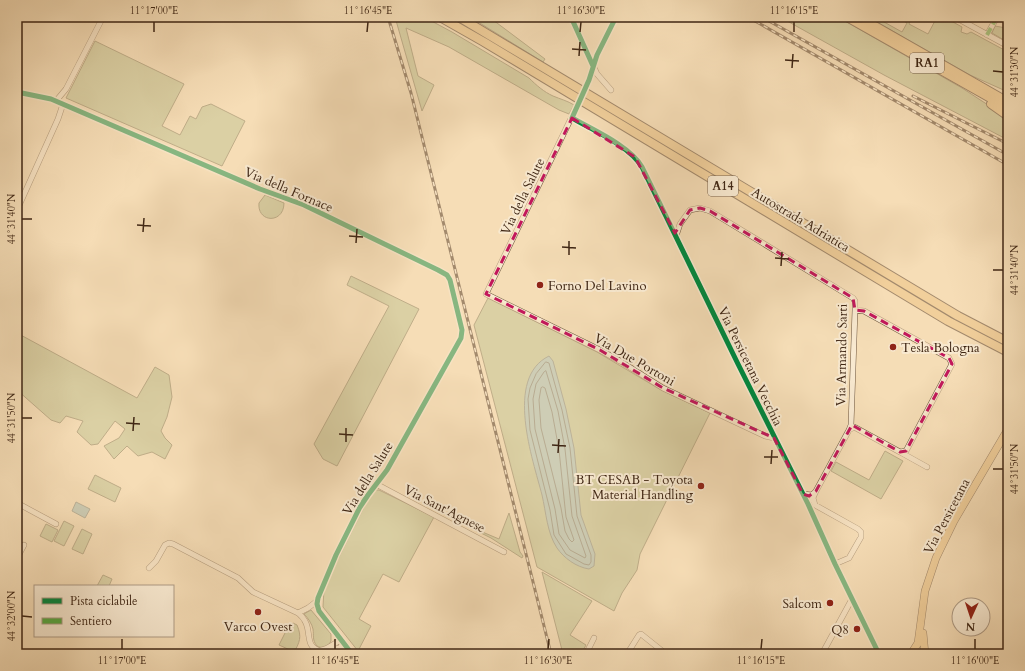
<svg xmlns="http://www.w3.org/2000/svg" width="1025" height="671" font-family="Cardo,serif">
	<rect width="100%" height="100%" fill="#f5ddb6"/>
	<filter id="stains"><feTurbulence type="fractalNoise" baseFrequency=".005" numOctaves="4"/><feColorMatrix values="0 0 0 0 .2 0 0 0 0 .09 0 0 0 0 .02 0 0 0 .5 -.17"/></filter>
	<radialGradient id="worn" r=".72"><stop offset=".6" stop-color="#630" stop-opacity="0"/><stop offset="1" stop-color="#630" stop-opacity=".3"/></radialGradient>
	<path fill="#bbc18e" stroke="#7d7451" d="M395,17H424L452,32L529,78C536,85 544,92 553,96C560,99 568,101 574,105L569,114L559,110L449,47L406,28L418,76L434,85L422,111Z
		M470,17H489L545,59L543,62Z
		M780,17H838L962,88L1008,118V140L884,75Z
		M868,17H875L902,32L907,23L897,17H912L909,24L928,34L937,17H944L962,27L961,32L967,34L971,32L1008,52V92L970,75Z
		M995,26L1006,28L1004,40L992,33Z
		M95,41L184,84L162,126L180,135L190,116L196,119L202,107L211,104L245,121L222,166L66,98Z
		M265,195L284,203C284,224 257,223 259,203Z
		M351,276L419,309L337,466L323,459L314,444L389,306L347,285Z
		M488,298L597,352L661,390L710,413L640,554L637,570L622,593L614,611L537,567L474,325Z
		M17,333L137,398L155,367L169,375L172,397L167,417L161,431L165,438L172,445L165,459L152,452L138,456L127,446L114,459L104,446L119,438L125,429L115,421L98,444L91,445L77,432L83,421L66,416L60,423L51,420L17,390Z
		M885,451L903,461L881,499L831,471L836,462L869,480Z
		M95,475L121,488L115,502L88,489Z
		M375,490H379L434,517L399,582L383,574L359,619L371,626L358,651L323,607L324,589L332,571L368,499Z
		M509,513L520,552L523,556L522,558L491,538L461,523L499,539Z
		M64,521L74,526L64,546L54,541Z
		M46,524L58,530L52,542L40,536Z
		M82,529L92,534L83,554L72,549Z
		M542,572L592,601L570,635L586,645L581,654H563Z
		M103,575L112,579L109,586H97Z
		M311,610L331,634V641C328,647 322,649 317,646C312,640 314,636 313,629C312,624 308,618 304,614Z
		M293,623L297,625C302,637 300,642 293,654H289L290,650L279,645L287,629Z"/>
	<path fill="#9dbbb4" stroke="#777f74" d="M549,356L553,361L566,409L574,448L581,515L595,554L594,566L589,569C576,567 564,558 557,548C547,533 546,512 542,495C533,460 504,378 549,356Z
		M76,502L90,509L85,518L72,511Z"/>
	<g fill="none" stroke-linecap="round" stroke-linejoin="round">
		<path stroke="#6e7064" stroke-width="1" d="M546,362L549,363L562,410L570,448L577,516L591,555V562L589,565L584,564L566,554L554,535L550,510L530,430L528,399L530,388L536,374Z
			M546,371L558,411L565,449L572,516L586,556L585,558L570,550L559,534L555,509L535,429L533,399L536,384L544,372Z
			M543,387L545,388L552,412L559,450L566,517L574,540L572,542L569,539L565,531L561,508L541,428L539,400L541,388Z"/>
		<defs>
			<path id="minor" d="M571,17L597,74L611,90
				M955,17L1008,46
				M987,35L997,17
				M587,85L597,55L616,17
				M17,92L51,99L260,189L304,205L438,270L447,275L450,280L462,330L461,338L387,470L368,495L360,507L336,555L318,598L317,604L319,611L352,654
				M56,101L66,89L103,17
				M577,106L486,294L600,350L620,361L663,388L765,436L774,438
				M572,118C593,130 630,146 642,167L738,364L808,504L835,564L879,654
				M17,210L58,119L63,104
				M676,236L680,224L690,210L700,208L710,211L853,298L855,301V310L851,425L849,430L816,491
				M849,430L854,427L856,428L900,452L906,451L952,364L949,358L864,311L855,310
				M900,452L927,467
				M376,484L504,552
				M803,494L812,495L816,491L812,500
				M813,498L815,505L858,529L861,532V537L849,558L835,564
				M17,503L56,524
				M17,558L24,545
				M149,568L156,561L165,545L169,543L173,544L238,578L253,592L298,613C316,627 301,645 320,651C330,654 341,651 351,653
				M298,613L308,608L317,601
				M321,650C329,649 334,643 341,640
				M330,651L341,647L343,642
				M586,654L594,638
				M627,654L639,635L641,634L666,654
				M822,654L852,599"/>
			<path id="major" d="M923,633L925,654
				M911,654L918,643L925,591L936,558L954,521L1008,429"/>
			<path id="highway" d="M440,17L484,42L948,321L1008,352
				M459,17L958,316L1008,342
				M847,17L1008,108
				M859,17L1008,102
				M991,104L1008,116"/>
		</defs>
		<use href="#minor" stroke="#6c543c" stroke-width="6"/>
		<use href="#major" stroke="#3f2614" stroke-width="8"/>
		<use href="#highway" stroke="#3f2614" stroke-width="10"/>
		<use href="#minor" stroke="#f8e9d0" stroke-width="5"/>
		<use href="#major" stroke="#eabe7b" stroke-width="7"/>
		<use href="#highway" stroke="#eabe7b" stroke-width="8"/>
		<defs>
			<path id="rail" d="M388,17L411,93L551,654
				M748,17L1008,165
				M762,17L1008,155
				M913,96L1008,144"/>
		</defs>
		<use href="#rail" stroke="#3f2614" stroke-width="3"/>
		<use href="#rail" stroke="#f8e9d0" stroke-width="1.5" stroke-dasharray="4.5" stroke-linecap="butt"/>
		<path stroke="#56aa42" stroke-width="4" stroke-dasharray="8 4" stroke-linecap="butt" d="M987,35L997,17"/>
		<defs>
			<path id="cycleway" d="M571,17L593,66
				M616,17L597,55L589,80L572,118C593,130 630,146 642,167L738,364L808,504L835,564L879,654
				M17,92L51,99L260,189L304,205L438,270L447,275L450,280L462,330L461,338L387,470L368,495L360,507L336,555L318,598L317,604L319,611L352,654"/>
		</defs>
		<use href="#cycleway" stroke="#f8e9d0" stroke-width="8"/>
		<use href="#cycleway" stroke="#00873e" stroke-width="5"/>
	</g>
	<path d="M0 0H1025V671H0ZM572,118L635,157L675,233L690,210L700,208L710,211L853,298L855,310L864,311L949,358L952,364L906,451L900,452L852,425L816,491L809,496L803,494L774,438L663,388L600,350L486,294Z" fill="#f5ddb6" fill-opacity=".55" fill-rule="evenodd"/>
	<path fill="none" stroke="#c2185b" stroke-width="3" stroke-dasharray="8 5" stroke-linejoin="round" d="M572,118L635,157L675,233L690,210L700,208L710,211L853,298L855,310L864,311L949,358L952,364L906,451L900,452L852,425L816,491L809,496L803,494L774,438L663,388L600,350L486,294Z"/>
	<path fill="none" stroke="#3f2614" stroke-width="1.5" d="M154,32V22M367,32L368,22M580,32L581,22M794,32V22M572,49L586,50M579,56L580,42M785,60L799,61M792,68L793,54M993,71L1003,72M22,219H32M137,225L151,226M143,232L144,218M349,236L363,237M356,243L357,229M562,247L576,248M569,255V241M775,258L789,259M781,266L782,252M993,270H1003M22,418H32M126,423L140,424M133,431L134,417M339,434L353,435M346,442V428M552,445L566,446M558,453L559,439M764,457H778M771,464L772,450M993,469H1003M22,616L32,617M122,649V639M335,649V639M548,649L549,639M761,649L762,639M975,649V639"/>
	<g fill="#8f2418" stroke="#f8e9d0" stroke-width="1.5">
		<circle cx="540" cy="285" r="4"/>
		<circle cx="893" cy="347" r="4"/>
		<circle cx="701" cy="486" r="4"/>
		<circle cx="830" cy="603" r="4"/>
		<circle cx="258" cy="612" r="4"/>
		<circle cx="857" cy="629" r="4"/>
	</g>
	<g text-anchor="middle" stroke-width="4" stroke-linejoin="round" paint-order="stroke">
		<g fill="#f8e9d0" stroke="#76604c" stroke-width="1">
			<rect x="910" y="53" width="34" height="20" rx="3"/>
			<rect x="708" y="176" width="30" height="20" rx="3"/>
		</g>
		<g font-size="12" font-weight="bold" fill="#3f2614">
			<text x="927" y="67">RA1</text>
			<text x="723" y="190">A14</text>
		</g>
		<g font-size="13" fill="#3f2614" stroke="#f8e9d0">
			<text transform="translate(289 189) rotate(23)" y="5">Via della Fornace</text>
			<text transform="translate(522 196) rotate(-64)" y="5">Via della Salute</text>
			<text transform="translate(801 219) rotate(31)" y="5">Autostrada Adriatica</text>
			<text transform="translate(841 355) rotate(-89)" y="5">Via Armando Sarti</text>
			<text transform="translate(635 359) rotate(30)" y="5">Via Due Portoni</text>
			<text transform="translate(751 366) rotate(64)" y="5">Via Persicetana Vecchia</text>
			<text transform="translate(367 478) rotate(-58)" y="5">Via della Salute</text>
			<text transform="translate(445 508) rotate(27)" y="5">Via Sant'Agnese</text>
			<text transform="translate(946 516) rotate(-62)" y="5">Via Persicetana</text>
		</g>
		<g font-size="13" fill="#3f2614" stroke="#f8e9d0" text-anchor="end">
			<text x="548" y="290" text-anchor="start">Forno Del Lavino</text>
			<text x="901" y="352" text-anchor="start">Tesla Bologna</text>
			<text x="693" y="484">BT CESAB - Toyota<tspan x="693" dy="15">Material Handling</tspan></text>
			<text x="822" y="608">Salcom</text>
			<text x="258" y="631" text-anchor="middle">Varco Ovest</text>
			<text x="849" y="634">Q8</text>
		</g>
	</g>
	<rect width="1025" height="671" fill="none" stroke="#f5ddb6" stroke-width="44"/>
	<rect x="34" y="585" width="140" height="52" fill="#f8e9d0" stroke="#ae9b85"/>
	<rect x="42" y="598" width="20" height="6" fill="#00873e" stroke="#ae9b85"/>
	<text x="70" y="605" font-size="12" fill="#3f2614">Pista ciclabile</text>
	<rect x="42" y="618" width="20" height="6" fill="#56aa42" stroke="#ae9b85"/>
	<text x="70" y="625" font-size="12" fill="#3f2614">Sentiero</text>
	<g transform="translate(971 617) rotate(183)"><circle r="19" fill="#f8e9d0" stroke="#ae9b85"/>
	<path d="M0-3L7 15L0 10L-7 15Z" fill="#8f2418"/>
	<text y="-6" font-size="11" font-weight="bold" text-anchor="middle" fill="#3f2614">N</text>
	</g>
	<rect x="22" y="22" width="981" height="627" fill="none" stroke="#3f2614" stroke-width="1.5"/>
	<g font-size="10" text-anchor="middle" fill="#3f2614">
		<text x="154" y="14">11°17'00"E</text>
		<text x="368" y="14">11°16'45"E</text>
		<text x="581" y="14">11°16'30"E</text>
		<text x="794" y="14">11°16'15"E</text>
		<text transform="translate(1014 72) rotate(-90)" y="4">44°31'30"N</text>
		<text transform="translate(11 219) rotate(-90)" y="4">44°31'40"N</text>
		<text transform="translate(1014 270) rotate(-90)" y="4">44°31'40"N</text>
		<text transform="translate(11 418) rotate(-90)" y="4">44°31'50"N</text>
		<text transform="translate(1014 469) rotate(-90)" y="4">44°31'50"N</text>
		<text transform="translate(11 616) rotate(-90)" y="4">44°32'00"N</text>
		<text x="122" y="664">11°17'00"E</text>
		<text x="335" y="664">11°16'45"E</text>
		<text x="548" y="664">11°16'30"E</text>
		<text x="761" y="664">11°16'15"E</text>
		<text x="975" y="664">11°16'00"E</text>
	</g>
	<rect width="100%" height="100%" filter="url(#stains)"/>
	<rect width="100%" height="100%" fill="url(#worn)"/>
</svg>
